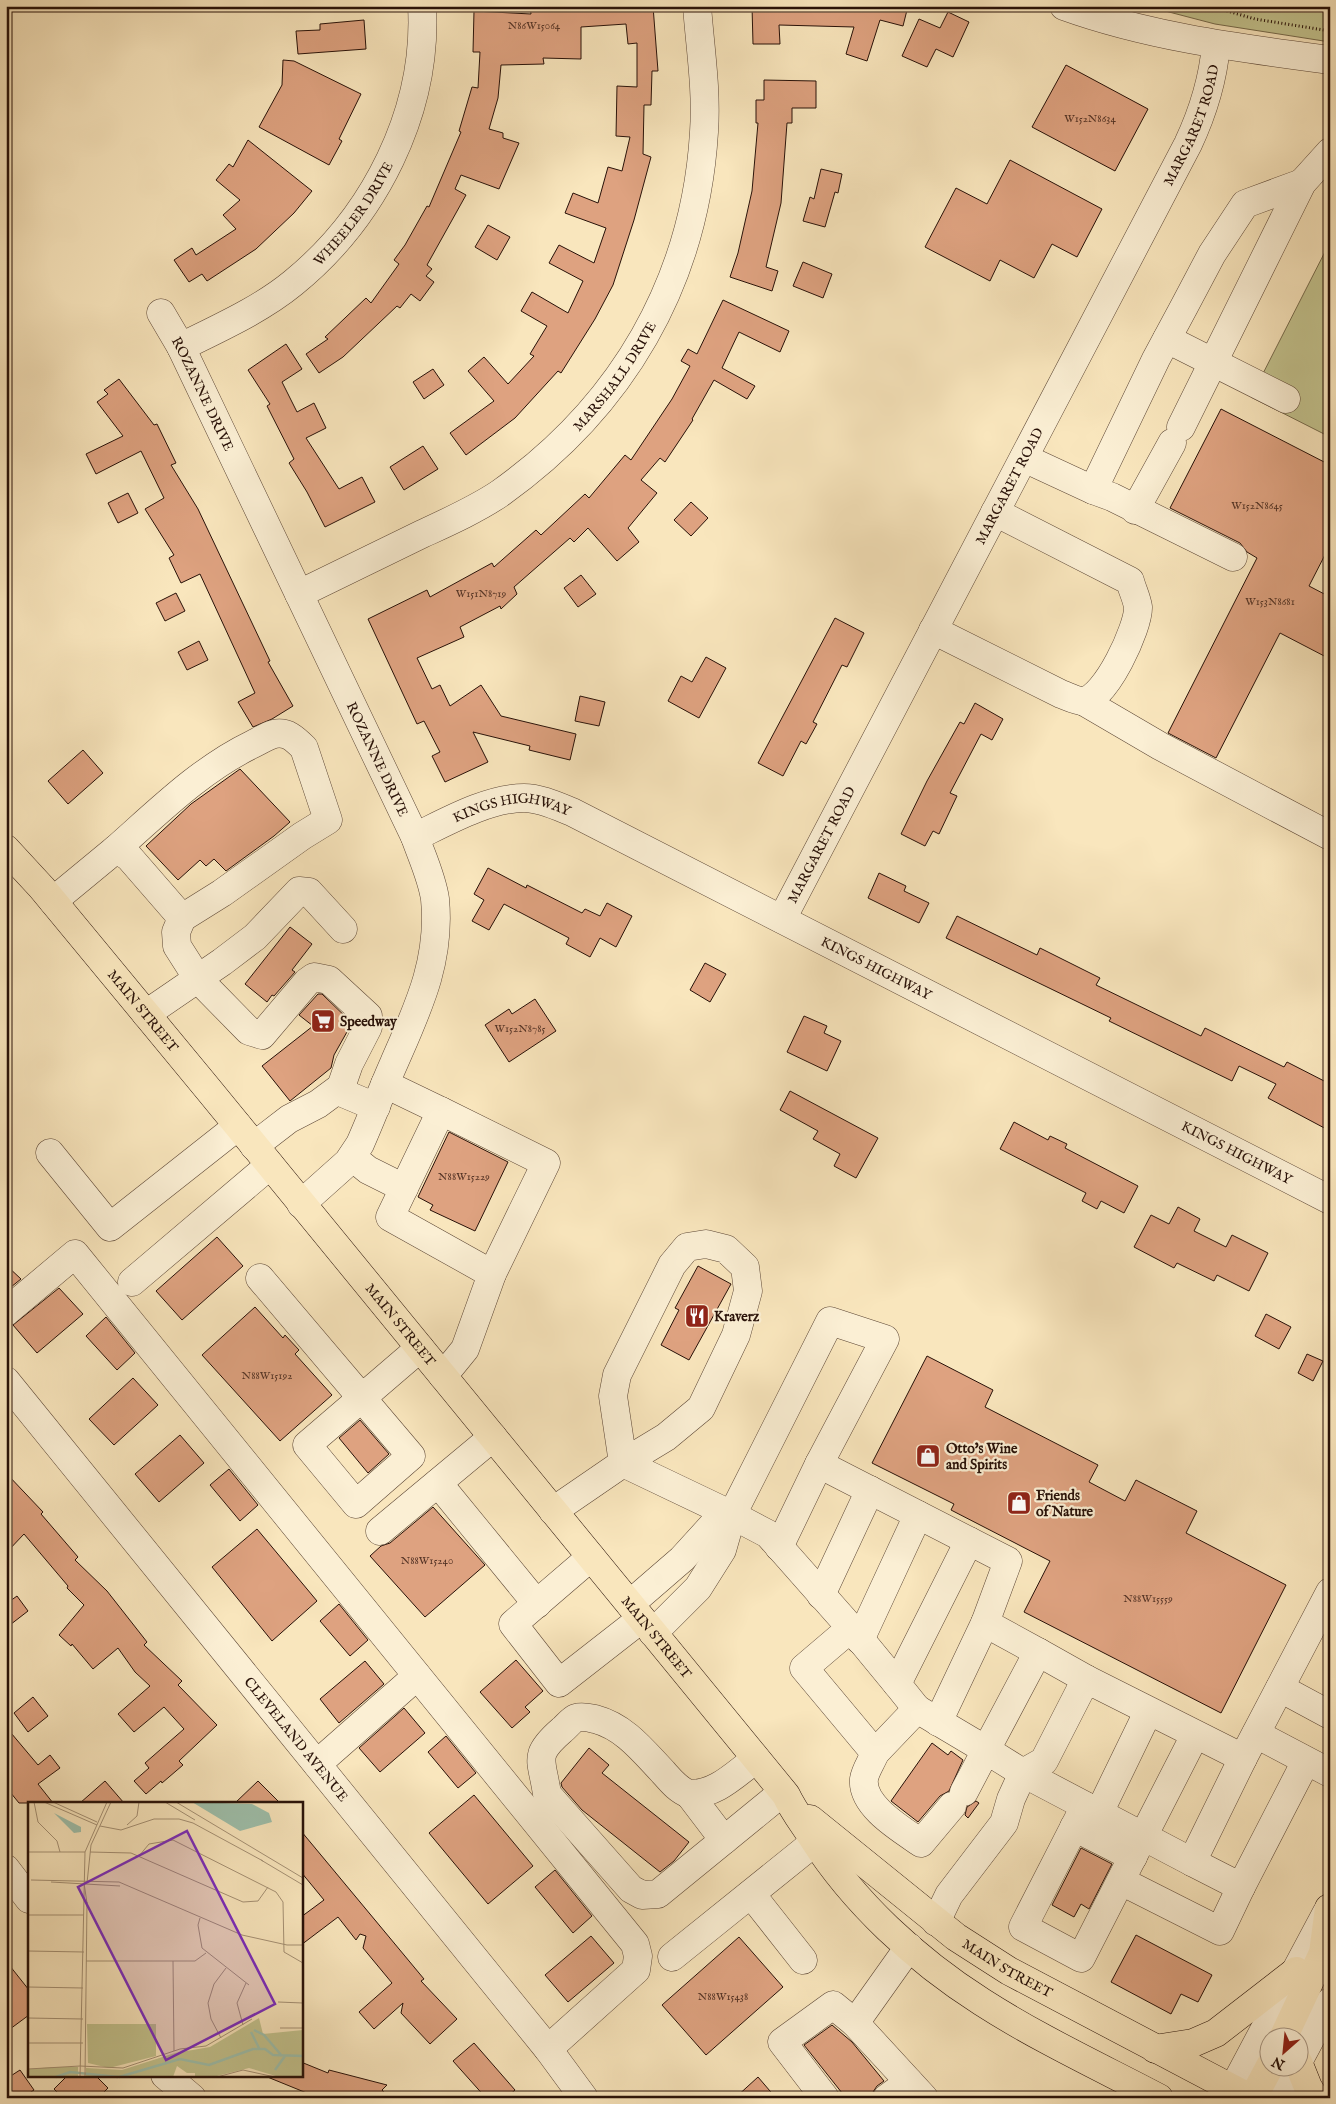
<svg xmlns="http://www.w3.org/2000/svg" width="1336" height="2104" font-family="'IM FELL English',serif">
	<rect width="100%" height="100%" fill="#f9e6bd"/>
	<filter id="stains"><feTurbulence type="fractalNoise" baseFrequency=".004" numOctaves="4"/><feColorMatrix values="0 0 0 0 .2 0 0 0 0 .09 0 0 0 0 .02 0 0 0 .5 -.17"/></filter>
	<radialGradient id="worn" r=".72"><stop offset=".6" stop-color="#630" stop-opacity="0"/><stop offset="1" stop-color="#630" stop-opacity=".3"/></radialGradient>
	<path fill="#c3c38e" stroke="#766a4b" d="M1146,6H1330V42L1215,24Z
		M1330,242V437L1251,397Z"/>
	<path fill="#dea280" stroke="#281108" d="M530,6H653L658,71H652L651,105H644L643,154L651,157L634,220L613,285L595,319L561,373L558,371L515,418L466,455L450,433L494,401L468,371L484,357L508,384L534,356L530,354L547,326L521,311L532,292L568,313L583,281L549,263L559,245L594,263L606,228L565,213L573,193L598,203L608,167L622,171L630,137L616,136L617,86L637,87V43L628,44L626,24L581,27V59L543,58L544,64L501,65L498,98L489,129L503,133V138L519,143L499,189L461,175L455,189L466,195L427,265L432,269L426,276L434,282L420,301L411,294L400,308L397,306L343,357L319,373L306,354L328,339L325,337L366,298L371,303L399,264L394,260L405,245L427,206L429,207L461,132L459,131L472,87L478,88L480,52H473L474,11L531,14Z
		M752,6H908L903,26L880,20L867,61L846,54L854,27L779,25L780,44H753Z
		M948,12L969,22L953,57L936,49L927,67L902,56L919,19L940,28Z
		M364,20L366,49L298,54L296,31L320,30V24Z
		M283,60L294,61L361,94L339,139L342,141L329,165L259,127L282,85Z
		M1066,65L1148,109L1115,171L1032,127Z
		M764,80L816,81V108H792V123H787L781,203L766,267L778,271L772,291L730,277L738,253L752,191L758,123H756V100H764Z
		M248,140L312,191L294,213L256,249L207,281L202,274L189,282L174,260L192,248L196,255L236,229L223,215L240,200L216,180L229,164L233,167Z
		M1010,160L1102,209L1077,257L1052,244L1034,278L1000,260L990,281L925,247L956,188L987,204Z
		M821,169L842,174L838,193L835,192L825,227L803,221L810,197L814,199Z
		M488,225L510,237L497,260L475,247Z
		M803,262L832,274L823,298L793,286Z
		M723,300L789,331L780,352L739,332L722,368L755,386L747,399L714,380L692,419L693,420L665,462L660,458L641,480L657,493L628,528L639,542L617,561L588,528L574,542L570,538L514,587L517,594L501,609L500,606L460,627L464,637L417,658L432,689L440,685L450,706L481,685L501,716L576,734L570,760L529,750L530,746L473,732L488,762L445,782L432,756L440,752L424,721L417,724L368,619L427,590L430,597L492,563L494,567L536,530L541,535L585,494L589,498L625,455L631,460L672,399L690,366L681,361L688,349L697,354Z
		M286,344L302,369L282,382L297,412L314,403L326,428L306,438L339,489L362,477L375,502L325,527L307,492L289,463L294,459L267,406L270,404L248,370Z
		M433,369L444,385L424,399L413,382Z
		M119,379L154,425L157,424L176,463L171,465L198,509L270,661L268,662L293,706L272,719L253,727L238,702L255,693L200,574L181,583L169,558L174,555L145,509L164,498L141,451L96,474L86,454L123,436L97,402L108,394L104,390Z
		M1221,409L1330,465V545L1309,586L1330,597V659L1280,633L1216,758L1168,733L1257,558L1247,552L1240,543L1170,508Z
		M423,446L438,469L404,490L390,467Z
		M128,493L138,513L118,523L108,503Z
		M691,502L708,518L691,536L674,520Z
		M581,575L596,594L578,607L564,588Z
		M176,593L185,611L165,621L156,603Z
		M835,618L864,633L847,667L842,665L813,722L817,724L806,744L801,741L783,776L758,763Z
		M199,641L208,660L187,670L178,652Z
		M706,657L726,668L699,718L668,701L681,676L692,682Z
		M580,696L605,702L599,726L575,721Z
		M975,703L1003,719L992,740L981,734L950,793L957,796L939,834L933,831L925,846L901,834L927,781L960,722L964,724Z
		M83,750L103,773L68,804L48,781Z
		M240,769L290,822L274,836L226,871L214,859L206,866L200,860L178,880L146,846L191,804Z
		M488,868L526,888L527,885L582,913L585,909L600,916L607,903L632,916L616,947L600,938L590,957L566,944L569,938L504,904L489,930L472,921L484,900L474,894Z
		M879,873L906,886L904,891L929,903L919,923L868,898Z
		M957,916L1037,955L1040,948L1100,978L1096,985L1201,1036L1205,1028L1284,1067L1287,1062L1330,1084V1131L1268,1098L1276,1084L1239,1066L1232,1081L1109,1021L1111,1018L946,938Z
		M290,927L312,944L292,970L295,972L274,996L272,995L267,1002L245,984Z
		M705,963L726,974L710,1002L690,990Z
		M318,994H322L352,1023L334,1055L331,1068L290,1101L262,1066L313,1026L299,1015Z
		M535,999L556,1031L509,1062L485,1025L509,1009L512,1014Z
		M804,1016L827,1026L824,1033L841,1041L827,1071L787,1052Z
		M790,1091L878,1138L856,1178L834,1166L840,1154L813,1139L818,1131L780,1110Z
		M1014,1122L1048,1140L1050,1136L1067,1144L1065,1148L1138,1186L1124,1213L1101,1201L1097,1209L1082,1201L1086,1193L1000,1149Z
		M449,1132L508,1162L475,1231L430,1210L433,1205L418,1197Z
		M1178,1207L1200,1219L1194,1231L1226,1247L1232,1235L1268,1253L1249,1291L1217,1275L1214,1281L1177,1263L1174,1268L1134,1247L1151,1215L1169,1224Z
		M217,1237L243,1266L182,1320L156,1291Z
		M6,1265L21,1279L6,1291Z
		M698,1266L731,1284L689,1360L661,1345L679,1310L675,1308Z
		M59,1288L83,1314L37,1353L13,1325Z
		M255,1307L283,1338L285,1335L299,1350L295,1354L332,1395L280,1441L202,1355Z
		M1266,1314L1291,1327L1279,1349L1255,1336Z
		M106,1317L135,1353L117,1370L86,1336Z
		M1307,1354L1323,1361L1313,1381L1298,1373Z
		M927,1356L993,1390L985,1407L1098,1465L1089,1482L1125,1501L1136,1480L1197,1511L1186,1533L1286,1585L1221,1713L1024,1612L1050,1561L951,1510L954,1504L872,1463Z
		M133,1378L158,1405L114,1445L89,1419Z
		M360,1420L389,1454L368,1473L339,1438Z
		M180,1435L204,1463L159,1502L135,1474Z
		M229,1469L258,1505L240,1521L210,1485Z
		M6,1473L43,1512L41,1514L78,1557L75,1560L107,1591L147,1642L144,1645L182,1681L178,1685L217,1725L179,1761L183,1765L162,1783L161,1781L146,1794L134,1781L149,1768L145,1763L184,1729L164,1707L134,1732L118,1714L150,1686L135,1672L118,1648L93,1669L72,1644L71,1646L59,1635L84,1605L67,1588L68,1586L24,1534L6,1553Z
		M433,1507L485,1565L425,1617L370,1556L381,1546L390,1543Z
		M257,1529L317,1601L272,1641L212,1567Z
		M17,1596L28,1611L6,1628V1604Z
		M339,1604L368,1640L350,1656L320,1621Z
		M516,1660L543,1691L525,1707L530,1712L512,1728L480,1692Z
		M365,1661L384,1684L339,1723L320,1699Z
		M33,1697L48,1716L28,1732L14,1713Z
		M404,1708L425,1733L380,1772L359,1748Z
		M6,1727L38,1765L50,1755L60,1768L38,1784L53,1803H19L6,1787Z
		M446,1736L476,1773L458,1788L428,1752Z
		M932,1743L948,1755L951,1751L963,1760L949,1791L940,1796L918,1822L891,1801Z
		M589,1748L609,1765L602,1773L689,1842L674,1861L660,1872L582,1810L562,1787L561,1783Z
		M105,1781L124,1803H80Z
		M258,1781L280,1803H235Z
		M474,1795L533,1866L488,1904L429,1833Z
		M976,1801L979,1803L968,1818L965,1815L967,1807Z
		M301,1831L424,1979L421,1981L457,2019L430,2044L401,2013L403,2003L374,2029L359,2012L392,1983L363,1948L366,1936L360,1934L356,1940L338,1917L301,1945V1917L324,1900L301,1872Z
		M1081,1848L1112,1864L1089,1909L1081,1904L1074,1917L1052,1905Z
		M555,1870L592,1916L573,1933L535,1887Z
		M1136,1935L1212,1975L1198,2002L1181,1994L1171,2014L1111,1982Z
		M591,1936L614,1963L568,2002L545,1975Z
		M739,1937L783,1987L706,2055L662,2005Z
		M6,1961L29,1990V2015L6,2032Z
		M832,2025L852,2042L884,2081L877,2086L869,2098H846L804,2045Z
		M474,2043L515,2090L506,2098H486L453,2061Z
		M301,2062L328,2073L329,2070L387,2085L382,2090L389,2098H319L265,2076L301,2075Z
		M20,2070L34,2090L22,2098H13L6,2088V2079Z
		M68,2075H95L108,2088L98,2098H63L54,2089Z
		M758,2077L776,2098H735Z"/>
	<g fill="none" stroke-linecap="round" stroke-linejoin="round">
		<defs>
			<g id="minor">
				<path d="M1064,6C1150,37 1240,48 1330,60"/>
				<path id="s1" d="M161,313L181,347L415,837C422,857 432,878 435,899C441,961 418,1008 394,1063C382,1090 372,1117 360,1144L348,1162L301,1204"/>
				<path d="M1167,339L1286,399"/>
				<path id="s2" d="M181,347C219,328 260,310 293,283C374,217 428,112 422,6"/>
				<path d="M1181,427L1302,183L1330,152"/>
				<path d="M1024,458L1093,490"/>
				<path d="M1135,510L1172,443"/>
				<path d="M1233,557L1112,497L1093,490L1156,359L1185,305L1212,254L1245,204L1302,183"/>
				<path id="s3" d="M299,594C340,574 381,554 422,534C448,522 475,510 499,494C622,407 695,282 704,132C707,90 700,47 697,6"/>
				<path d="M933,630L1061,694C1067,696 1076,701 1083,701C1105,700 1139,627 1138,607C1137,599 1132,589 1130,581L995,512"/>
				<path d="M1083,701L1160,746L1330,836"/>
				<path id="s4" d="M415,837C446,822 488,798 524,798C540,798 557,806 572,812L1330,1200"/>
				<path d="M116,849C159,811 201,769 253,744C259,741 267,736 274,734C287,731 295,739 304,748L328,820L302,836L222,893L182,918L176,932L177,946L198,979L249,1031L262,1035L307,982L314,977L329,980L368,1016V1027L349,1064L341,1087L345,1094L376,1107"/>
				<path d="M53,901L116,849L129,857L182,918"/>
				<path id="s5" d="M782,919L1188,144C1203,112 1213,80 1216,45"/>
				<path d="M146,1014L222,962L255,937L299,891L309,892L343,929"/>
				<path d="M385,1084L441,1111L390,1217L492,1274L465,1349L443,1376"/>
				<path d="M441,1111L546,1163L492,1274"/>
				<path d="M254,1146L289,1119L318,1104L341,1087"/>
				<path d="M50,1153L110,1227L238,1126"/>
				<path d="M352,1157L368,1170L404,1188"/>
				<path d="M260,1278L411,1456L356,1504L307,1445L420,1348"/>
				<path d="M132,1282L270,1165"/>
				<path d="M6,1312L75,1254L635,1944L638,1956L636,1970L548,2049"/>
				<path id="s6" d="M6,1381L548,2049L584,2098"/>
				<path d="M438,1483L537,1604"/>
				<path d="M553,1511L623,1463L666,1437L701,1408L736,1335L748,1291L745,1267L726,1249L706,1244L687,1247L672,1265L617,1375L613,1396L623,1463L732,1515"/>
				<path d="M380,1531L493,1437"/>
				<path d="M779,1547L819,1464"/>
				<path d="M591,1557L513,1624L559,1683L641,1619"/>
				<path d="M821,1595L870,1490"/>
				<path d="M630,1604L682,1559L712,1526L732,1515"/>
				<path d="M851,1628L897,1684"/>
				<path d="M653,1633L698,1588L722,1550L732,1515"/>
				<path d="M860,1640L918,1515"/>
				<path d="M1038,1652L1086,1679"/>
				<path d="M1280,1688L1330,1715"/>
				<path d="M917,1709L897,1684L969,1541"/>
				<path d="M938,1722L985,1623"/>
				<path d="M1256,1734L1330,1773"/>
				<path d="M875,1753C872,1761 865,1771 864,1779C861,1806 901,1829 921,1843L952,1806"/>
				<path d="M1243,1758L1192,1862L1241,1887L1306,1761"/>
				<path d="M756,1759C735,1774 716,1795 689,1794C678,1790 671,1781 663,1772C643,1751 625,1727 595,1719C590,1718 582,1716 576,1718C571,1720 566,1727 562,1730C532,1756 542,1759 547,1794L631,1889L642,1895L658,1894L783,1792"/>
				<path d="M317,1764L417,1676"/>
				<path d="M964,1792L986,1750L917,1709L875,1753L804,1668L851,1628L768,1534L732,1515L830,1321L885,1339L819,1464L1008,1561L985,1623L1038,1652L986,1750L1023,1773L1192,1862"/>
				<path d="M689,1794L724,1840"/>
				<path d="M1085,1806L1023,1927L1081,1958L1195,1735"/>
				<path d="M1099,1813L1148,1712"/>
				<path d="M1074,1827L1133,1857"/>
				<path d="M6,1869L29,1899"/>
				<path d="M1121,1881L1220,1931L1241,1887"/>
				<path d="M751,1894L803,1960"/>
				<path d="M936,1922L949,1895L1004,1823L1011,1799L1023,1773L1044,1761L1086,1679L1243,1758L1330,1592"/>
				<path d="M909,1947L855,2023L924,2098"/>
				<path d="M672,1957L826,1833"/>
				<path d="M1298,2062L1330,2002"/>
				<path d="M165,2075L192,2098"/>
				<path d="M825,2098L782,2042L833,2005L855,2023"/>
				<path d="M887,2098L909,2082"/>
				<path d="M1228,2098L1327,1912"/>
				<path d="M1279,2098L1296,2066"/>
			</g>
			<g id="major">
				<path id="s7" d="M6,849L42,888L208,1089L786,1795C793,1810 803,1823 812,1837C854,1903 916,1960 982,2002C1038,2038 1100,2067 1159,2098"/>
				<path id="s8" d="M810,1819L956,1937L1009,1971L1250,2098"/>
				<path d="M1284,2036L1323,1953L1329,1908"/>
				<path d="M1155,2049L1193,2043L1216,2033L1296,1971"/>
				<path d="M1298,2062L1308,2087L1315,2098"/>
				<path d="M1253,2098L1270,2066"/>
			</g>
		</defs>
		<use href="#minor" stroke="#5c4635" stroke-width="29"/>
		<use href="#major" stroke="#281108" stroke-width="29"/>
		<path stroke="#281108" stroke-width="3" stroke-dasharray="1 2.5" stroke-linecap="butt" d="M1210,6L1255,19L1330,31"/>
		<use href="#minor" stroke="#fbefd4" stroke-width="28"/>
		<use href="#major" stroke="#f9e6bd" stroke-width="28"/>
	</g>
	<defs>
		<symbol id="supermarket-square" viewBox="-11 -11 22 22"><rect x="-9" y="-9" width="18" height="18" rx="4" fill="#8f2418" stroke="#fbefd4"/><path d="M-6-5.5h2.5l.6 2H6L4.5 2H-2.5L-4.4-4H-6ZM-1.5 3.2a1.3 1.3 0 1 0 .1 0ZM3 3.2a1.3 1.3 0 1 0 .1 0Z" fill="#fff"/></symbol>
		<symbol id="restaurant-square" viewBox="-11 -11 22 22"><rect x="-9" y="-9" width="18" height="18" rx="4" fill="#8f2418" stroke="#fbefd4"/><path d="M-5-6h1v4h1v-4h1v4h1v-4h1v5L-1.5 .5V6h-2V.5L-5-1ZM5-6V6H3V1.5H1.5Q1.5-4 5-6Z" fill="#fff"/></symbol>
		<symbol id="shop-square" viewBox="-11 -11 22 22"><rect x="-9" y="-9" width="18" height="18" rx="4" fill="#8f2418" stroke="#fbefd4"/><path d="M-5-2.5h2.3a2.7 3.5 0 0 1 5.4 0H5L5.5 6h-11ZM-1.5-2.5h3a1.5 2.3 0 0 0-3 0Z" fill="#fff"/></symbol>
	</defs>
	<g fill-rule="evenodd">
		<use href="#supermarket-square" x="309" y="1007" width="28" height="28"/>
		<use href="#restaurant-square" x="683" y="1302" width="28" height="28"/>
		<use href="#shop-square" x="914" y="1442" width="28" height="28"/>
		<use href="#shop-square" x="1005" y="1489" width="28" height="28"/>
	</g>
	<g text-anchor="middle" stroke-width="4.5" stroke-linejoin="round" paint-order="stroke">
		<g font-size="11" fill="#563526">
			<text x="534" y="29">N86W15064</text>
			<text x="1090" y="122">W152N8634</text>
			<text x="1257" y="509">W152N8645</text>
			<text x="481" y="597">W151N8719</text>
			<text x="1270" y="605">W153N8681</text>
			<text x="520" y="1032">W152N8785</text>
			<text x="464" y="1180">N88W15229</text>
			<text x="267" y="1379">N88W15192</text>
			<text x="427" y="1564">N88W15240</text>
			<text x="1148" y="1602">N88W15559</text>
			<text x="723" y="2000">N88W15438</text>
		</g>
		<g font-size="14" fill="#281108" stroke="#fbefd4">
			<text dy="5" stroke="none"><textPath href="#s5" startOffset="894">MARGARET ROAD</textPath></text>
			<text dy="5" stroke="none"><textPath href="#s2" startOffset="222">WHEELER DRIVE</textPath></text>
			<text dy="5" stroke="none"><textPath href="#s3" startOffset="390">MARSHALL DRIVE</textPath></text>
			<text dy="5" stroke="none"><textPath href="#s1" startOffset="91">ROZANNE DRIVE</textPath></text>
			<text dy="5" stroke="none"><textPath href="#s5" startOffset="489">MARGARET ROAD</textPath></text>
			<text dy="5" stroke="none"><textPath href="#s1" startOffset="496">ROZANNE DRIVE</textPath></text>
			<text dy="5" stroke="none"><textPath href="#s4" startOffset="104">KINGS HIGHWAY</textPath></text>
			<text dy="5" stroke="none"><textPath href="#s5" startOffset="84">MARGARET ROAD</textPath></text>
			<text dy="5" stroke="none"><textPath href="#s4" startOffset="509">KINGS HIGHWAY</textPath></text>
			<text dy="5" stroke="none"><textPath href="#s7" startOffset="212">MAIN STREET</textPath></text>
			<text dy="5" stroke="none"><textPath href="#s4" startOffset="914">KINGS HIGHWAY</textPath></text>
			<text dy="5" stroke="none"><textPath href="#s7" startOffset="618">MAIN STREET</textPath></text>
			<text dy="5" stroke="none"><textPath href="#s7" startOffset="1022">MAIN STREET</textPath></text>
			<text dy="5" stroke="none"><textPath href="#s6" startOffset="461">CLEVELAND AVENUE</textPath></text>
			<text dy="5" stroke="none"><textPath href="#s8" startOffset="248">MAIN STREET</textPath></text>
		</g>
		<g font-size="14" font-weight="bold" fill="#281108" stroke="#fbefd4" text-anchor="start">
			<text x="340" y="1026">Speedway</text>
			<text x="714" y="1321">Kraverz</text>
			<text x="946" y="1453">Otto's Wine<tspan x="946" dy="16">and Spirits</tspan></text>
			<text x="1036" y="1500">Friends<tspan x="1036" dy="16">of Nature</tspan></text>
		</g>
	</g>
	<g transform="translate(28 1802)">
		<rect width="275" height="275" fill="#f9e6bd"/>
		<path d="M231,216L235,232L275,228V275H251L221,266L185,275H167V271H159L149,264L145,275H58V266L94,268L147,251L182,245ZM59,222H128V254L81,266L60,261ZM26,265H50V275H0V267Z" fill="#c3c38e"/>
		<path d="M164,0L224,2L241,11L244,20L212,29ZM26,11L53,25V30L46,31Z" fill="#9ec0ac"/>
		<path fill="none" stroke="#9ec0ac" stroke-width="2.5" d="M226,228L236,233L254,254M223,230L231,246M247,268L257,254M28,275L42,270L90,275M91,275L152,257L181,263L225,247H237L245,253L275,254"/>
		<path fill="none" stroke="#a59175" stroke-width="1" d="M6,0L10,20L29,39L32,50M16,0L69,23M25,0L69,20M137,0L167,18M148,0L275,76M99,23L109,14L111,0M72,24L93,28L126,17H151L165,21L235,59M0,50H57M62,50L103,51L215,100L230,99L240,85M111,54L121,42L145,38L248,90L255,100L256,150L275,161M233,58L275,83M3,78L91,80L214,133L259,143H275M23,80L92,84M56,81L59,101M59,81L63,43L83,0M0,113H56M172,116L170,123L174,146L221,183M0,149L56,150M58,159H167L178,151M145,159L146,249M0,185L55,186M250,200L275,201M0,216L55,217M215,223L209,201L218,181M252,226H275M193,236L183,217L180,201L186,182L198,166M0,241H55M0,267L52,264L95,266L152,247L178,244L224,217M52,275L57,50L79,0M57,275L59,100M189,275L215,268L247,275"/>
		<path fill="#7b2cbf" fill-opacity="0.15" stroke="#7b2cbf" stroke-width="2.5" d="M159,29L247,202L138,258L50,85Z"/>
		<rect width="275" height="275" fill="none" stroke="#281108" stroke-width="2.5"/>
	</g>
	<rect width="1336" height="2104" fill="none" stroke="#f9e6bd" stroke-width="25"/>
	<rect x="8" y="8" width="1321" height="2089" fill="none" stroke="#281108" stroke-width="2.5"/>
	<rect x="12" y="12" width="1311" height="2079" fill="none" stroke="#281108"/>
	<g transform="translate(1284 2052) rotate(207)"><circle r="24" fill="#fbefd4" stroke="#a79682"/>
	<path d="M0-4L9 19L0 12L-9 19Z" fill="#8f2418"/>
	<text y="-8" font-size="14" font-weight="bold" text-anchor="middle" fill="#281108">N</text>
	</g>
	<rect width="100%" height="100%" filter="url(#stains)"/>
	<rect width="100%" height="100%" fill="url(#worn)"/>
</svg>
